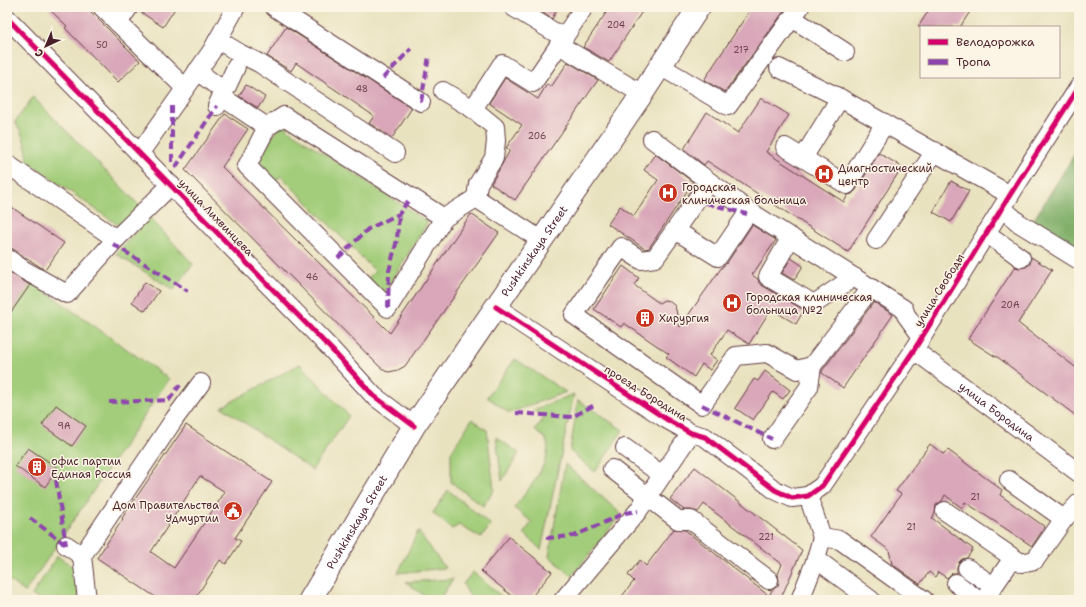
<svg xmlns="http://www.w3.org/2000/svg" width="1086" height="607" font-family="'Shantell Sans',sans-serif">
	<rect width="100%" height="100%" fill="#fcf5e5"/>
	<filter id="ink" filterUnits="userSpaceOnUse"><feTurbulence type="fractalNoise" baseFrequency=".025" numOctaves="2"/><feDisplacementMap in="SourceGraphic" scale="8" xChannelSelector="R" yChannelSelector="G"/><feConvolveMatrix kernelMatrix="1 2 1 2 8 2 1 2 1" color-interpolation-filters="sRGB"/></filter>
	<filter id="wash" filterUnits="userSpaceOnUse"><feTurbulence type="fractalNoise" baseFrequency=".012" numOctaves="4" result="noise"/><feDisplacementMap in="SourceGraphic" scale="16" xChannelSelector="R" yChannelSelector="G"/><feGaussianBlur stdDeviation="0.9" result="paint"/><feColorMatrix in="noise" values="0 0 0 0 0 0 0 0 0 0 0 0 0 0 0 0 0 1.4 0 .05"/><feComposite in="paint" operator="in"/></filter>
	<g filter="url(#wash)">
		<rect width="100%" height="100%" fill="#e9e2bf"/>
		<path fill="#a3cd7a" stroke="#767652" d="M33,97L140,206L121,227L28,162C27,147 23,135 15,122Z
			M283,120L291,122L287,129L428,222L384,293L368,278L375,271L281,176L273,183L259,159Z
			M149,217L193,264L174,290L116,254Z
			M32,282L169,379L25,592L7,579V318Z
			M515,359L566,392L509,413L487,397Z
			M300,364L349,416L312,470L222,407Z
			M574,394L541,550L524,533L532,522L514,508C525,493 557,458 545,438C543,436 537,433 535,430L544,418L533,410Z
			M578,400L623,430L595,472L570,451Z
			M472,419L487,430L494,490L483,506L451,482V452Z
			M496,437L519,453L502,481Z
			M565,464L621,514L572,576L549,556Z
			M448,490L491,525L481,538L459,525L452,529L433,513Z
			M418,531L445,568L398,573Z
			M57,556L75,568L79,600H39L32,595Z
			M473,572L506,600H472L463,584Z
			M453,579L439,600H430L406,582Z"/>
		<path fill="#82b06a" stroke="#66684a" d="M1079,147V248L1033,221Z"/>
		<g id="blocks">
			<path fill="#d9a7b9" fill-rule="evenodd" d="M47,7H86L140,61L118,82L65,28L67,26Z
				M139,7H176L163,27L139,11Z
				M544,7H558L552,19L542,12Z
				M610,7H645L609,62L583,47Z
				M752,7H787L725,92L704,80Z
				M931,7H973L960,27H918Z
				M286,27L412,108L392,138L369,123L374,116L296,63L291,71L267,56Z
				M568,62L598,80L515,200L491,184L510,150L506,148L522,125L489,103L505,78L538,99L547,84L551,87Z
				M246,85L265,97L258,108L239,96Z
				M761,98L789,115L766,152L844,202L848,195L852,194L856,190L879,153L902,167L848,252L707,161L704,165L684,149L707,112L738,133Z
				M225,114L248,129L222,167L390,333L471,214L499,233L405,366L398,370L389,372L385,371L379,366L185,170Z
				M655,154L693,182L649,248L645,249L608,224L620,206L634,216L658,180L644,170Z
				M951,181L969,191L951,222L933,212Z
				M7,204L64,243L45,270L13,249L7,248Z
				M752,225L776,240L752,275L758,279L759,283L763,286L804,310L796,324L771,309L749,344L727,330L710,355L717,360L710,370L702,364L694,377L666,357L669,354L624,323L621,327L594,309L623,266L639,278L634,285L659,303L664,300L669,301L675,306L680,327L722,267L727,263Z
				M1031,257L1052,270L1018,323L1079,370V418L996,356V357L968,339L1015,267L1020,268L1026,267L1030,264Z
				M791,258L803,266L794,280L782,273Z
				M7,271L30,285L7,318Z
				M145,282L159,291L145,311L132,302Z
				M874,302L893,315L843,388L822,373V371Z
				M765,371L790,390L783,399L773,392L753,420L735,408L754,379L758,381Z
				M56,405L86,426L72,446L42,425Z
				M186,425L272,482L235,538L241,541L226,564L220,560L194,600H160L97,558L123,519L122,518ZM200,476L225,492L174,568L151,552Z
				M930,444L943,454L948,450L1002,490L1000,495L1045,527L1032,546L965,502L962,508L945,495L942,501L936,505L935,513L932,518L973,549L967,558L962,559L959,562L957,567V573H952L947,578L938,572L935,577L929,572L920,584L892,564L889,550L871,537L901,494L896,491Z
				M28,448L58,468L45,487L15,466Z
				M695,467L802,550L780,600H619L634,581L628,575L640,560L646,566L674,529L685,530L769,596L772,590L778,586L779,581L778,574L782,564L704,504L698,512L691,510H684L670,499Z
				M509,537L552,572L529,600H517L481,571Z"/>
		</g>
	</g>
	<g filter="url(#ink)">
		<use href="#blocks" fill-opacity="0" stroke="#623c41" stroke-width="1"/>
		<g fill="none" stroke-linecap="round" stroke-linejoin="round">
			<defs>
				<g id="minor">
					<path d="M102,7L184,87"/>
					<path d="M274,7L421,102"/>
					<path d="M513,7L564,38"/>
					<path d="M584,7L559,45L642,94"/>
					<path d="M7,18L332,350L374,396L414,426"/>
					<path d="M792,18L845,52"/>
					<path d="M118,23L129,7"/>
					<path d="M218,40L241,54L259,63L395,153"/>
					<path d="M660,66L728,106L800,7"/>
					<path d="M779,68L840,98L1010,195"/>
					<path d="M197,71L224,91"/>
					<path d="M443,91L473,109"/>
					<path d="M222,97L236,67"/>
					<path d="M217,106L224,91L222,97L267,127L247,166L388,308L444,218L284,116L267,127"/>
					<path d="M652,139L749,211"/>
					<path d="M785,147L847,185L885,123"/>
					<path d="M139,154L211,52L236,7"/>
					<path d="M803,158L840,98"/>
					<path d="M7,164L116,239"/>
					<path d="M709,182L655,258L641,260L621,247L574,315L702,405L736,356L767,353L797,370L812,366L871,288L904,309L906,315L922,337"/>
					<path d="M1002,208L1019,223L1079,260"/>
					<path d="M444,218L476,198"/>
					<path d="M675,230L718,257L749,211L871,288"/>
					<path d="M986,233L1021,258"/>
					<path d="M791,237L768,277L814,304L854,277"/>
					<path d="M541,240L476,198L478,184L494,158L496,141L495,127L473,109L502,64L533,83L559,45"/>
					<path d="M876,240L935,151"/>
					<path d="M7,258L24,270L67,294L116,239L171,185"/>
					<path d="M496,307L666,419L691,433L705,437L775,490L792,498L808,496"/>
					<path id="s1" d="M914,350L1079,473"/>
					<path d="M772,439L809,387L812,366"/>
					<path d="M625,448L662,475"/>
					<path d="M612,469L678,520H691L769,580"/>
					<path d="M1009,480L1064,519"/>
					<path d="M808,496L822,486L914,350L1010,195L1079,87"/>
					<path d="M945,511L1021,563L1035,560L1064,519L1079,503"/>
					<path d="M822,537L840,540L924,600"/>
					<path d="M66,545L82,556"/>
					<path d="M816,559L871,600"/>
					<path d="M967,568L993,586"/>
					<path d="M956,583L978,600"/>
					<path d="M87,600L82,556L175,418L201,383"/>
					<path d="M563,600L638,511L691,433"/>
					<path d="M800,600L816,559L822,537L808,496"/>
					<path d="M984,600L1013,558"/>
				</g>
				<g id="major">
					<path id="s2" d="M310,600L414,426L642,94L699,7"/>
				</g>
			</defs>
			<use href="#minor" stroke="#623c41" stroke-width="20"/>
			<use href="#major" stroke="#623c41" stroke-width="24"/>
			<use href="#minor" stroke="#fff" stroke-width="18"/>
			<use href="#major" stroke="#fff" stroke-width="22"/>
			<path stroke="#8e44ad" stroke-width="4" stroke-dasharray="8 4" stroke-linecap="butt" d="M383,78L411,49
				M421,102L429,56
				M172,106V165
				M175,168L217,106
				M695,200L747,214
				M113,244L188,291
				M338,258L368,229L399,214L410,198
				M388,308L389,271L397,240L399,214
				M109,402L169,400L180,385
				M702,405L772,439
				M516,413L572,417L596,404
				M56,480L66,545
				M30,518L66,545
				M546,538L574,536L625,513L638,511"/>
			<defs>
				<path id="cycleway" d="M7,18L332,350L374,396L414,426
					M496,307L666,419L691,433L705,437L775,490L792,498L808,496L822,486L914,350L1010,195L1079,87"/>
			</defs>
			<use href="#cycleway" stroke="#fcf5e5" stroke-width="8"/>
			<use href="#cycleway" stroke="#d6006c" stroke-width="5"/>
		</g>
	</g>
	<defs>
		<symbol id="hospital-disc" viewBox="-11 -11 22 22"><circle r="9.5" fill="#c8321e" stroke="#fcf5e5"/><path d="M-5-5h3v3.5h4V-5h3V5h-3V1.5h-4V5h-3Z" fill="#fff"/></symbol>
		<symbol id="building-disc" viewBox="-11 -11 22 22"><circle r="9.5" fill="#c8321e" stroke="#fcf5e5"/><path d="M-4-6H4V6H1V3H-1V6H-4ZM-2.5-4.3h1.7v1.8h-1.7ZM.8-4.3h1.7v1.8H.8ZM-2.5-1h1.7V.8h-1.7ZM.8-1h1.7V.8H.8Z" fill="#fff"/></symbol>
		<symbol id="civic-disc" viewBox="-11 -11 22 22"><circle r="9.5" fill="#c8321e" stroke="#fcf5e5"/><path d="M-.6-6.5H3V-4.5H.6V-3L4-1V1h2V6H-6V1h2V-1L-.6-3ZM-1.2 2.5V6h2.4V2.5Z" fill="#fff"/></symbol>
	</defs>
	<g fill-rule="evenodd">
		<use href="#hospital-disc" x="813" y="163" width="22" height="22"/>
		<use href="#hospital-disc" x="657" y="182" width="22" height="22"/>
		<use href="#hospital-disc" x="721" y="292" width="22" height="22"/>
		<use href="#building-disc" x="634" y="307" width="22" height="22"/>
		<use href="#building-disc" x="26" y="456" width="22" height="22"/>
		<use href="#civic-disc" x="222" y="500" width="22" height="22"/>
	</g>
	<g text-anchor="middle" stroke-width="3" stroke-linejoin="round" paint-order="stroke">
		<g font-size="9" fill="#6e414e">
			<text x="616" y="28">204</text>
			<text x="102" y="48">50</text>
			<text x="741" y="53">217</text>
			<text x="362" y="92">48</text>
			<text x="537" y="139">206</text>
			<text x="312" y="280">46</text>
			<text x="1010" y="308">20А</text>
			<text x="64" y="429">9А</text>
			<text x="975" y="500">21</text>
			<text x="911" y="530">21</text>
			<text x="766" y="540">221</text>
		</g>
		<g font-size="11" fill="#4a1f2b" stroke="#fcf5e5" text-anchor="start">
			<text x="838" y="172">Диагностический<tspan x="838" dy="13">центр</tspan></text>
			<text x="682" y="191">Городская<tspan x="682" dy="13">клиническая больница</tspan></text>
			<text x="746" y="301">Городская клиническая<tspan x="746" dy="13">больница №2</tspan></text>
			<text x="659" y="322">Хирургия</text>
			<text x="51" y="465">офис партии<tspan x="51" dy="13">Единая Россия</tspan></text>
			<text x="219" y="509" text-anchor="end">Дом Правительства<tspan x="219" dy="13">Удмуртии</tspan></text>
		</g>
		<g font-size="11" fill="#4a1f2b" stroke="#fcf5e5">
			<text transform="translate(216 217) rotate(46)" y="4">улица Лихвинцева</text>
			<text dy="4" stroke="none"><textPath href="#s2" startOffset="415">Pushkinskaya Street</textPath></text>
			<text transform="translate(939 290) rotate(-58)" y="4">улица Свободы</text>
			<text transform="translate(646 393) rotate(32)" y="4">проезд Бородина</text>
			<text dy="4" stroke="none"><textPath href="#s1" startOffset="103">улица Бородина</textPath></text>
			<text dy="4" stroke="none"><textPath href="#s2" startOffset="91">Pushkinskaya Street</textPath></text>
		</g>
	</g>
	<rect width="1086" height="607" fill="none" stroke="#fcf5e5" stroke-width="24"/>
	<rect x="920" y="26" width="140" height="52" fill="#fcf5e5" stroke="#b59f9b"/>
	<rect x="928" y="39" width="20" height="6" fill="#d6006c" stroke="#b59f9b"/>
	<text x="956" y="46" font-size="12" fill="#4a1f2b">Велодорожка</text>
	<rect x="928" y="59" width="20" height="6" fill="#8e44ad" stroke="#b59f9b"/>
	<text x="956" y="66" font-size="12" fill="#4a1f2b">Тропа</text>
	<g transform="translate(46 46) rotate(224)" stroke="#fcf5e5" stroke-width="3" paint-order="stroke">
	<path d="M0-3L7 15L0 10L-7 15Z" fill="#4a1f2b"/>
	<text y="-6" font-size="11" font-weight="bold" text-anchor="middle" fill="#4a1f2b">С</text>
	</g>
</svg>
